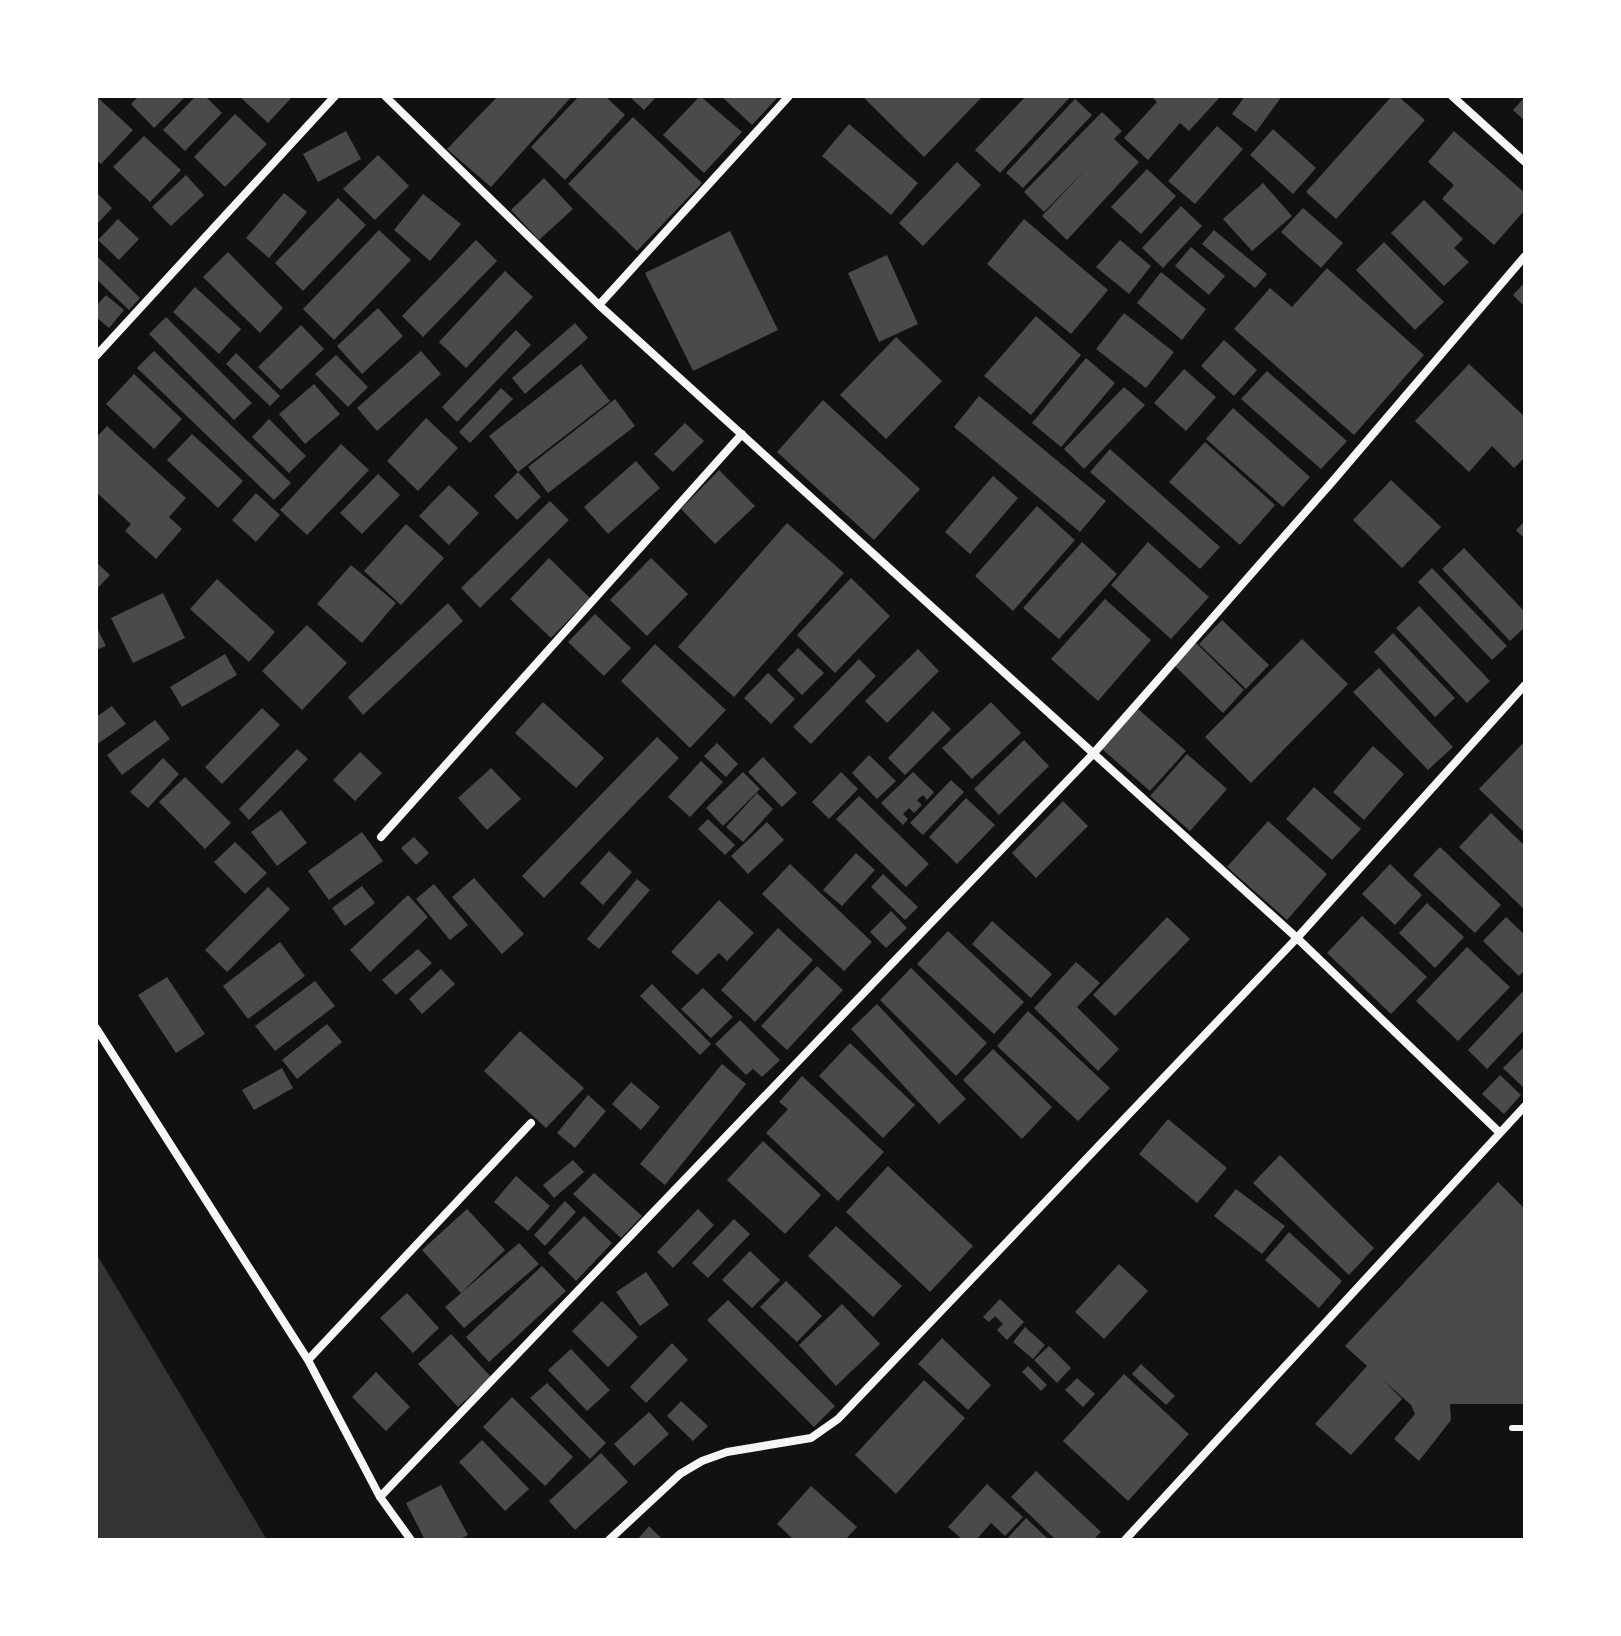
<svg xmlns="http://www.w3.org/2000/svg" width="1621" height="1636" font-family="'Alegreya Sans',sans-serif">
	<rect width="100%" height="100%" fill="#111"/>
	<path fill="#333" d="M96,1253L267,1540H96Z"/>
	<path fill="#4a4a4a" d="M96,96L133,130L101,164L96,160Z
		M139,96H186L154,128L131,104Z
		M196,96H205L222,113L185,151L163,130Z
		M239,96H293L268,123Z
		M498,96H572L491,187L447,149Z
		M579,96H605L625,115L565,180L531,147Z
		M629,96H657L644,110Z
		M700,96L742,132L704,173L663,135Z
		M721,96H779L752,125Z
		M866,96H983L924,157L864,98Z
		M1026,96H1071L1000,173L975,150Z
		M1151,96H1221L1189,131L1180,123L1148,160L1124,138L1157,102Z
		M1245,96H1282L1256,132L1232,114Z
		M1392,96H1398L1425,120L1336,219L1306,192Z
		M1525,97V121L1513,110Z
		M1075,99L1092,115L1023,188L1006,173Z
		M1102,112L1122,131L1114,139L1139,162L1067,240L1042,216L1088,167L1044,212L1024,192Z
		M235,114L267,144L225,187L194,157Z
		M633,117L702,183L637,251L568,184Z
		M849,124L918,183L891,215L822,156Z
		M1217,126L1243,149L1195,204L1168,181Z
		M1273,129L1316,168L1293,194L1250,155Z
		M346,131L361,159L318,182L303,154Z
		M1454,131L1525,193V210L1494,245L1442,199L1454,185L1428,162Z
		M144,136L181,170L150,202L113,167Z
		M378,155L409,186L375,220L343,189Z
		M957,162L981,185L923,246L899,223Z
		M1147,169L1176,196L1141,234L1111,207Z
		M186,175L204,195L171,226L152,207Z
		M544,178L573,209L539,240L511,210Z
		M1263,183L1292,216L1252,251L1223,219Z
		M96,192L112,208L96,225Z
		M284,193L307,212L269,258L246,238Z
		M423,194L461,224L430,261L394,230Z
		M338,198L366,225L303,291L275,263Z
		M1424,200L1463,239L1454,248L1469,262L1444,286L1391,233Z
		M1181,206L1202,226L1163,268L1142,248Z
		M1303,208L1343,243L1321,268L1281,232Z
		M118,219L139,239L119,260L98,240Z
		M1024,219L1108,290L1071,334L987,264Z
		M379,230L411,260L334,340L303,309Z
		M1214,230L1267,274L1255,288L1202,244Z
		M730,231L778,330L693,371L645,273Z
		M476,240L497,261L423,337L402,316Z
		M1120,240L1151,266L1129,294L1096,267Z
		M1384,242L1444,302L1415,330L1356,270Z
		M1191,247L1225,276L1209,295L1175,266Z
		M228,252L283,308L260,333L203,277Z
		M96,255L140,298L129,310L96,279Z
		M887,255L918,324L879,342L848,273Z
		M1327,268L1424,355L1354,435L1234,329L1270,288L1292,307Z
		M505,271L533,297L466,368L439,342Z
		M1161,272L1206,309L1182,340L1137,303Z
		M1525,282V307L1513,295Z
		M195,287L241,329L219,354L173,312Z
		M106,295L124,310L109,328L96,317V306Z
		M378,308L403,336L362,374L337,346Z
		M1124,313L1174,352L1146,388L1096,349Z
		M1036,316L1081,355L1031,415L984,376Z
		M166,317L252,403L234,420L149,334Z
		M575,323L588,338L525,394L512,378Z
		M301,325L324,349L281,390L258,367Z
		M516,330L531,345L457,422L442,407Z
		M896,337L942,381L886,439L840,395Z
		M1224,340L1257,370L1234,396L1201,366Z
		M154,351L291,483L274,500L137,368Z
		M421,351L441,374L377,431L357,408Z
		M236,353L280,396L270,406L226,364Z
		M336,355L368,387L348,407L315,374Z
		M1086,358L1115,383L1061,447L1032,423Z
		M581,364L610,401L518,472L489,436Z
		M1469,364L1525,417V457L1514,468L1492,446L1469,472L1415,421Z
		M1184,369L1216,397L1186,431L1154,403Z
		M1267,371L1347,441L1321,469L1241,399Z
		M134,374L182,419L154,449L106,404Z
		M314,384L340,414L305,444L279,414Z
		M1124,387L1145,405L1084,469L1064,449Z
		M501,388L513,399L470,443L459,432Z
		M979,396L1106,501L1080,532L954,427Z
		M615,399L635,426L548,493L528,467Z
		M823,400L920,489L874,540L777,452Z
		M1233,408L1310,477L1283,507L1206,439Z
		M426,418L458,448L418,491L387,461Z
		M269,419L306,456L289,473L252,437Z
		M685,423L704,441L673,472L654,454Z
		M107,426L186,498L169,517L182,529L156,559L125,531L131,524L96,492V438Z
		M192,434L243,481L218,508L167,460Z
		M1205,442L1275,505L1240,545L1169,482Z
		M341,444L369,470L307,535L280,510Z
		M1110,449L1220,547L1200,569L1090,472Z
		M636,461L660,488L608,534L584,507Z
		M719,470L755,506L715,544L681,509Z
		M518,472L541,497L517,520L494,496Z
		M378,474L400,495L362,534L340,513Z
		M993,476L1018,498L970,554L945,532Z
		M1391,480L1441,527L1402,568L1353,520Z
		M449,485L479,513L449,545L419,516Z
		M256,493L280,515L256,542L232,520Z
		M550,501L569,520L480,608L461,588Z
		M1037,506L1075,540L1013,611L975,576Z
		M1525,521V539L1516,530Z
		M787,523L844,573L734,697L678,647Z
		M406,524L444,558L401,605L364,571Z
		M1082,542L1117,574L1059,639L1023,608Z
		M1148,542L1209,597L1171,639L1111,585Z
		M1464,548L1525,612V627L1510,641L1442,569Z
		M549,558L590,598L551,638L510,599Z
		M651,558L688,594L647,636L610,600Z
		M96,562L110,575L96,590Z
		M351,565L396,603L362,643L317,604Z
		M1432,568L1507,646L1492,660L1418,582Z
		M851,578L890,616L835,673L797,635Z
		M217,579L275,632L249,662L190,609Z
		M163,593L185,638L133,663L111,618Z
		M1105,599L1151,640L1098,701L1051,659Z
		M448,603L463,621L363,715L348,697Z
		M1419,606L1490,681L1467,703L1396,628Z
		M595,614L631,648L604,676L568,642Z
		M1222,620L1269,665L1246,689L1199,644Z
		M307,625L347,663L302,710L262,671Z
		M96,626L106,646L96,650Z
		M1393,633L1455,698L1435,717L1374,652Z
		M1302,639L1348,684L1251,783L1205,737Z
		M1196,643L1244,690L1223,713L1174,665Z
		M655,644L726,710L690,748L621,681Z
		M798,648L824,673L802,695L777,670Z
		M918,649L939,671L887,723L865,701Z
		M225,654L237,675L182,707L170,687Z
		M859,659L876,676L811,744L793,727Z
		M1379,668L1453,747L1428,770L1353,692Z
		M768,673L795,699L771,724L744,698Z
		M543,702L604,758L576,788L515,733Z
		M991,702L1021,733L972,779L942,748Z
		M112,706L126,724L96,745V717Z
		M262,708L280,725L222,784L205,767Z
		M1138,709L1186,751L1150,791L1102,749Z
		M933,711L951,729L905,775L888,758Z
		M155,720L170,739L122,775L107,755Z
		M657,737L679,758L544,898L522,876Z
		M1024,740L1049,766L999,815L974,789Z
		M1525,741V833L1479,789Z
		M717,743L738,764L726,777L704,756Z
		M1373,746L1404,774L1364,820L1333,792Z
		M297,749L308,759L249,820L239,809Z
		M360,752L382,773L355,801L333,780Z
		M1187,754L1227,789L1190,831L1150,796Z
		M869,755L896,781L877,799L852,773Z
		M763,757L797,793L782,807L748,772Z
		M163,758L179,774L148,808L130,792Z
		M701,761L723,782L690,817L668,797Z
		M491,768L521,799L487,830L458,798Z
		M743,772L760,789L723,826L706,808Z
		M841,772L858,789L829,819L812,802Z
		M913,772L934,792L927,800L923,795L917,800L922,805L914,813L909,808L903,814L908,819L903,825L881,803Z
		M185,777L231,823L205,849L159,802Z
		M951,780L964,792L923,835L910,823Z
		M1314,787L1361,829L1332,860L1286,819Z
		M757,793L773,809L743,842L726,827Z
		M859,796L929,864L906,887L836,819Z
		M966,798L995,825L957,864L929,837Z
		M1063,801L1088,826L1036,878L1012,853Z
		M281,810L307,843L277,866L251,832Z
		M1491,813L1525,846V910L1459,847Z
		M708,819L735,845L725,855L698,829Z
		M1268,821L1327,874L1287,920L1227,867Z
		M767,822L784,840L748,874L731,856Z
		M362,832L383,861L329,900L308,871Z
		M414,837L429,853L416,865L401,848Z
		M235,842L267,873L245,894L214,862Z
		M1440,847L1501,905L1475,933L1413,875Z
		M609,851L632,872L603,905L580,883Z
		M856,853L875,870L842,906L823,890Z
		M790,864L872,942L844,971L762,894Z
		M1390,864L1422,895L1395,925L1362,894Z
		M883,874L918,907L905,920L871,887Z
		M474,878L524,934L502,954L452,897Z
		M637,879L650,890L599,949L587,939Z
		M434,884L468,925L450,940L416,899Z
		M362,886L375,903L345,926L332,908Z
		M268,887L290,909L227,972L205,950Z
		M408,895L428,917L370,972L350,950Z
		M719,900L754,933L727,961L719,953L697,975L671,952Z
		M1427,903L1464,937L1435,968L1399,933Z
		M891,911L907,928L886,948L870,932Z
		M1362,916L1427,977L1391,1014L1327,953Z
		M1167,917L1190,939L1115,1016L1093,995Z
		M1506,917L1525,935V970L1519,976L1483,941Z
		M992,921L1052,974L1031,998L972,944Z
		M778,928L813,960L755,1022L721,990Z
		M948,931L1024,1002L994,1034L917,964Z
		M280,942L305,976L248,1019L223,986Z
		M1467,947L1510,987L1458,1041L1416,1001Z
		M418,949L432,963L396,995L382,980Z
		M1076,962L1100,983L1077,1007L1119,1049L1098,1071L1034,1008Z
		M817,966L843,990L787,1050L761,1026Z
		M911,968L987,1043L956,1076L880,1000Z
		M441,969L455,984L422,1014L409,999Z
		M167,977L205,1034L176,1053L138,995Z
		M315,981L335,1006L275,1051L255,1026Z
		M652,984L711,1044L700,1055L640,996Z
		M703,988L733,1017L711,1038L681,1009Z
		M1525,989V1029L1487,1069L1468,1050Z
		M877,1004L966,1099L939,1124L851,1029Z
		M1028,1011L1110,1088L1078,1121L997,1046Z
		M740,1020L780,1060L762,1077L753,1069L746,1075L715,1044Z
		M327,1024L342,1042L297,1079L282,1060Z
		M520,1031L584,1088L546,1128L484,1071Z
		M850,1043L915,1105L883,1138L819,1076Z
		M1525,1046V1089L1503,1068Z
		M993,1049L1052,1107L1022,1139L963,1080Z
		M722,1064L746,1084L665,1185L640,1164Z
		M282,1068L293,1088L254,1110L242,1090Z
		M1500,1075L1521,1095L1504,1114L1482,1094Z
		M802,1076L884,1152L838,1201L766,1133L788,1109L779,1102Z
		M631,1082L660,1107L641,1130L612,1104Z
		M588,1095L606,1111L575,1148L557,1133Z
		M1168,1119L1227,1168L1197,1203L1139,1154Z
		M763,1141L821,1195L785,1234L727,1180Z
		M1280,1155L1374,1248L1349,1275L1253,1183Z
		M573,1160L584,1172L554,1198L543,1185Z
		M888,1166L973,1246L930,1292L846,1212Z
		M594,1173L642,1216L621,1238L573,1194Z
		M516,1176L550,1206L528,1231L494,1202Z
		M1498,1182L1525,1209V1404H1450L1451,1420L1419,1461L1394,1439L1415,1414L1411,1405L1382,1379L1402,1399L1351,1455L1315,1424L1367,1366L1345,1346Z
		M1236,1189L1285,1226L1262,1254L1214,1216Z
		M565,1201L576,1212L545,1246L534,1235Z
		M467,1209L505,1250L461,1293L422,1250Z
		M698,1209L714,1225L673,1268L657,1252Z
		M584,1216L612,1243L576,1281L548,1253Z
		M734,1219L750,1234L708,1278L692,1263Z
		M836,1226L902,1286L873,1317L808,1256Z
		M1289,1232L1342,1281L1319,1308L1265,1260Z
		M519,1243L539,1264L464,1328L445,1307Z
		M750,1251L780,1280L752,1308L722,1280Z
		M1119,1264L1148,1291L1104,1339L1075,1312Z
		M542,1266L566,1291L489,1362L466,1337Z
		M646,1272L669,1305L640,1326L616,1292Z
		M786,1281L822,1316L797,1342L760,1307Z
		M407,1293L439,1328L413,1353L380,1318Z
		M1000,1299L1024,1322L1007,1340L997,1330L1003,1324L995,1316L989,1322L983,1317Z
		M728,1300L835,1406L814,1427L707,1320Z
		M602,1301L638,1337L608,1367L572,1331Z
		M842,1304L880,1344L836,1386L799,1345Z
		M1025,1327L1045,1345L1033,1359L1013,1342Z
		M451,1334L491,1377L458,1407L418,1364Z
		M942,1338L991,1385L968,1410L918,1364Z
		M672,1343L688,1360L646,1403L630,1387Z
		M1049,1346L1071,1368L1057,1383L1034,1360Z
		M571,1349L610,1390L587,1411L548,1370Z
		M1141,1364L1175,1396L1166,1405L1132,1374Z
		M1028,1366L1047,1385L1041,1391L1022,1372Z
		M376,1372L410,1407L386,1431L352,1397Z
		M1124,1374L1189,1434L1128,1501L1063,1441Z
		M1077,1378L1095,1394L1083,1407L1065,1390Z
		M924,1380L965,1418L896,1494L855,1455Z
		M547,1383L606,1443L590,1459L530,1398Z
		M512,1397L573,1457L545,1486L483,1427Z
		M681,1401L708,1426L693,1441L667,1416Z
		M649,1412L669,1434L634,1466L614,1444Z
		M482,1440L529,1489L505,1511L459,1462Z
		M601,1453L628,1482L575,1530L549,1501Z
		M1036,1471L1101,1532L1093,1540H1056L1011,1497Z
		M987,1484L1023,1517L1005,1536L991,1523L976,1540H963L948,1527Z
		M441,1485L468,1535L458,1540H425L406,1503Z
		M811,1486L857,1527L845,1540H794L777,1524Z
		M1026,1518L1049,1540H1006Z
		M649,1526L663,1540H637Z"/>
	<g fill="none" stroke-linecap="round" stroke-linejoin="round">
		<path stroke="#f5f5f5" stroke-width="6" d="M1512,1428H1525"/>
		<path stroke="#f5f5f5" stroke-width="8" d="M385,96L599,305L1297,938L1500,1133
			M1452,96L1525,162
			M599,305L789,96
			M96,356L335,96
			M381,837L742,434
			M96,1028L308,1360L380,1497L411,1540
			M308,1360L531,1123
			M380,1497L1093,754L1332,482L1525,256
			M609,1540L680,1474L702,1461L727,1452L811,1438L838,1419L1297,938L1525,685
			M1125,1540L1525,1106"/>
	</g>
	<rect width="1621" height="1636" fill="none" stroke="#ffffff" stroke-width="196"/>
</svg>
